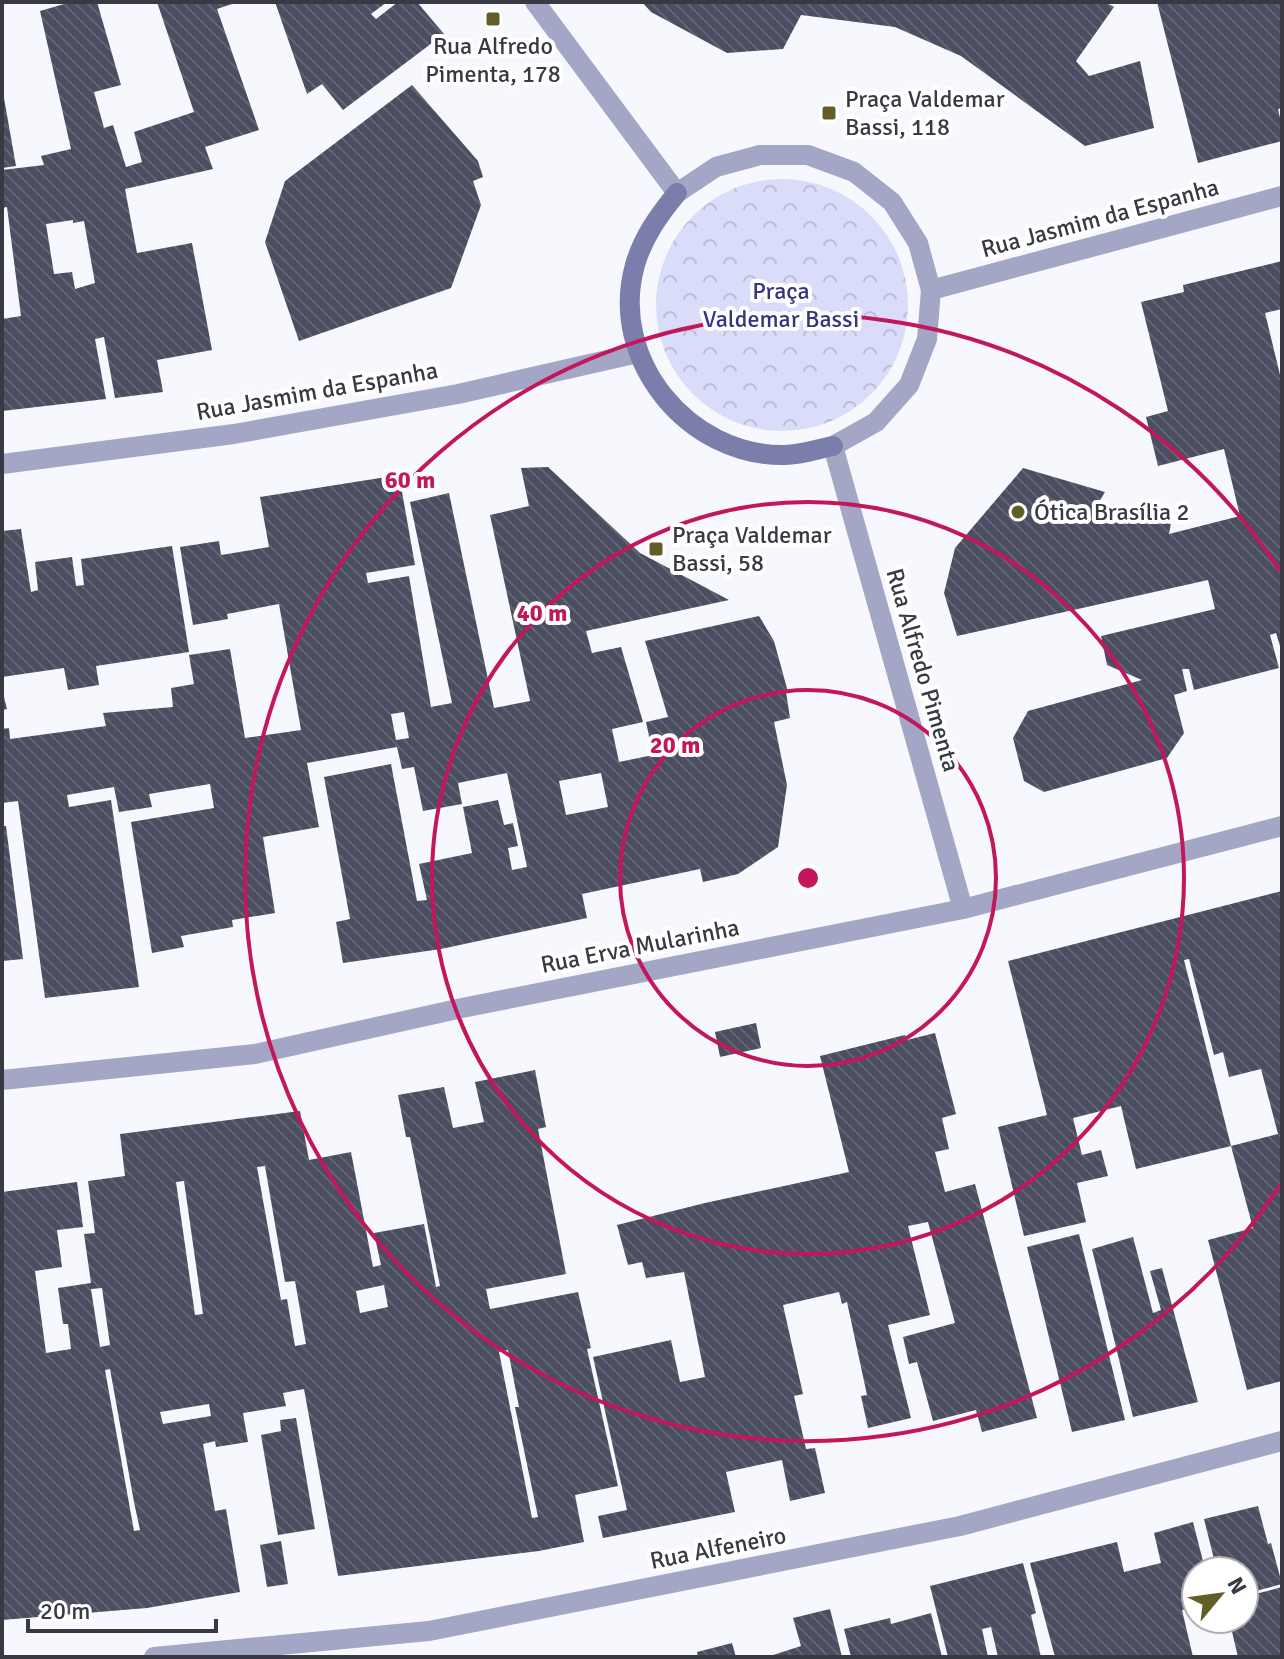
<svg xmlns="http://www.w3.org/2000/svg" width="1284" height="1659" font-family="Signika,sans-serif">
	<defs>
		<pattern id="park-crowns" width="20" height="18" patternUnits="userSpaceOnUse" patternTransform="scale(2)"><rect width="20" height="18" fill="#daddf9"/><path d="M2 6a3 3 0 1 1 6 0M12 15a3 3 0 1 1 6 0" fill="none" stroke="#bcbed7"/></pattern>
		<pattern id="building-back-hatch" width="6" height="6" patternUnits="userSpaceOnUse" patternTransform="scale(2)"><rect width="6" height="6" fill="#4b4d60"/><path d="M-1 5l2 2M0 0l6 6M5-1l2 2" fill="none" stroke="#636574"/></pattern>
	</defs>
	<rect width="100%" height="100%" fill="#f7f8fd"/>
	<path fill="url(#park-crowns)" d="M656 305a126 126 0 1 1 252 0a126 126 0 1 1-252 0Z"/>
	<path fill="url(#building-back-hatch)" fill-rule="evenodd" d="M71,2H97L121,85L94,92L104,128L113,125L126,167L142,162L134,132L194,112L157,2H238L217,9L259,130L205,147L213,169L125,189L137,253L192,243L212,350L157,360L163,392L115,398L104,337L95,339L106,399L2,411V319L21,316L7,207L2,208V170L44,165L41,156L71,149L40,11ZM73,220V223L84,221L95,283L75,289L72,272L54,274L46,224Z
		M275,2H387L371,14L376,19L398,2H417L444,34L343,110L322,84L307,94Z
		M642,2H1105L1114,7L1076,61L1089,76L1140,61L1154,128L1085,146L961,56L895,27L801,15L783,49L727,53L651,12Z
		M1157,2H1282V108L1278,109L1282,126V141L1198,163Z
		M412,85L478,161L483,177L473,181L481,205L451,288L299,341L265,242L285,181Z
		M4,98L16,166L2,168V99Z
		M1282,261V309L1265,313L1282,383V653L1276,633L1270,635L1279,668L1194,690L1189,669H1182L1187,691L1174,695L1184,733L1167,758L1044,792L1024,781L1013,738L1028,711L1142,680L1107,665L1101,636L1215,609L1208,580L957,636L944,593L955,548L1023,468L1105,492L1099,502L1172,517L1169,534L1240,516L1224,449L1158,466L1146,417L1168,411L1141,302L1184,292L1183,285Z
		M548,467L640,553L729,600L586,631L592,653L621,647L643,722L612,729L619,762L653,755L646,722L668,717L645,641L759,616L774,641L788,692H786L790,718L774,722L787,785L778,847L738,874L703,882L700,869L582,894L587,918L441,949L343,963L336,922L350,919L324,777L391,764L417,901L427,900L419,864L472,853L463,807L498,800L504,825L513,823L518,846L508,848L512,870L527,867L507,773L458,783L462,804L423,811L414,767L402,769L397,747L307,763L319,827L263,837L275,913L232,920L233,927L181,936L184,947L152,953L131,822L214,808L210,784L149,794L152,807L119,812L114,787L67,795L69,807L111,800L139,987L45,998L18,801L2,803V729L9,728L10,739L106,726L103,713L173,707L171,688L194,684L189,655L230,649L245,738L301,730L279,604L227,614L228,619L193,625L180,547L219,541L221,555L269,547L260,497L399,475L415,565L366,573L368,583L409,576L431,707L452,703L410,502L449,493L494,708L530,701L490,515L529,506L521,468ZM404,712L409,738L396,740L391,714ZM601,773L608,807L566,815L559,781Z
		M21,529L31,592L38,590L35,562L72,557L76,586L84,585L81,559L172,546L189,652L96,666L99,685L68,690L64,668L2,677V531Z
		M2,689L7,709L2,710Z
		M2,826H6L23,959L2,961Z
		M1282,891V1381L1247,1390L1208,1240L1253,1228L1231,1146L1278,1134L1261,1069L1229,1077L1223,1052L1214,1055L1189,959L1184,960L1231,1146L1136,1169L1121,1106L1073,1118L1082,1155L1101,1150L1108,1176L1077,1183L1086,1222L1024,1236L998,1127L1047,1115L1008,961Z
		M756,1023L761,1048L720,1057L715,1032Z
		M935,1033L956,1114L942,1118L949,1149L935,1152L945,1192L975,1184L1037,1418L982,1432L976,1410L933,1421L917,1362L909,1364L903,1337L955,1323L928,1222L908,1226L930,1315L888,1325L911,1418L868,1428L861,1396L867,1395L847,1302L842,1304L839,1292L783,1305L803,1394L794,1396L806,1449L815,1448L825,1493L790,1501L782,1460L726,1472L735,1512L603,1538L598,1516L627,1510L593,1357L671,1340L680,1382L705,1377L684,1272L646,1278L642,1262L628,1265L617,1225L705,1203L849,1172L820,1056L905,1035L907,1040Z
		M535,1070L546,1127L538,1129L566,1274L486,1289L490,1309L578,1292L591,1348L587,1349L618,1486L575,1495L584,1542L539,1551L338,1576L304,1389L283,1393L286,1406L243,1413L248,1442L216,1447L215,1441L203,1444L215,1511L226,1509L240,1592L147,1608L2,1620V1192L77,1182L83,1227L57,1230L62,1267L35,1271L46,1353L71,1349L68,1324H63L58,1288L91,1283L84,1234L95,1233L88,1181L125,1176L120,1134L300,1111L309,1160L351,1152L373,1267L381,1265L374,1233L424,1224L436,1287L440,1286L410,1137H406L398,1095L444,1087L453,1128L484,1122L475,1082ZM265,1166L285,1282L295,1281L306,1344L295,1346L287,1299L281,1300L257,1167ZM184,1181L203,1314L195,1315L176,1182ZM384,1285L388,1307L360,1313L356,1291ZM102,1288L110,1345L100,1347L91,1289ZM508,1350L519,1407H515L538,1517L532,1518L499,1352ZM110,1369L134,1502L140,1530L134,1531L105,1370ZM209,1404L211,1416L163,1424L160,1412Z
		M1079,1234L1125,1420L1072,1432L1027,1247Z
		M1133,1237L1153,1313L1161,1310L1150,1271L1162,1268L1198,1402L1133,1417L1092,1249Z
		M296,1418L315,1529L278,1535L261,1435L281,1431L280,1420Z
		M1258,1506L1268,1544L1271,1543L1282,1584L1244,1594V1571H1217L1204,1519Z
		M1193,1522L1205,1569L1196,1571V1607L1182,1610L1193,1657H1055L1030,1563L1117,1542L1124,1572L1161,1563L1154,1533Z
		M281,1541L288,1584L267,1587L260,1545Z
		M1023,1563L1036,1613L1031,1615L1041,1657H998L991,1627L982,1629L988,1657H948L930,1586Z
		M1282,1587V1657H1238L1229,1619H1244V1597Z
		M830,1609L842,1657H767L801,1646L793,1618Z
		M931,1613L942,1657H851L844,1629L890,1618L891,1624Z
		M732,1643L736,1657H698L697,1652Z"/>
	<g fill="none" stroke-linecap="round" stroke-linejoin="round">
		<path stroke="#a4a6c5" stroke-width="20" d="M535,2L677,193L716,167L760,155H808L854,172L892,202L918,243L931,290L927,339L909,385L876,422L833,446L963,909
			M931,290L1282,196
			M2,464L234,434L458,394L638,353
			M2,1080L255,1054L462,1008L963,909L1282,826
			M154,1657L429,1631L960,1526L1282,1441"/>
		<path stroke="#7b7eab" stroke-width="20" d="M677,193C659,215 643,237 635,265C608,360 689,457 785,455C801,455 818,449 833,446"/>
	</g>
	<g fill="none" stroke="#c2185b" stroke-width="4">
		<circle cx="808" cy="878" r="188"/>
		<circle cx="808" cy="878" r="376"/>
		<path d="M1280 1185A563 563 0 1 1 1280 571"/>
	</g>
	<g fill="#645d29" stroke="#fff" stroke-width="3">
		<rect x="485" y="11" width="16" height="16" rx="4"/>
		<rect x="821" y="105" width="16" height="16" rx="4"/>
		<circle cx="1018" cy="512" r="8"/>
		<rect x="648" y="541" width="16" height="16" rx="4"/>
	</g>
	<g text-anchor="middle" stroke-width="8" stroke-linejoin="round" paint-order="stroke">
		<g font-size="24" fill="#383942" stroke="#fff" text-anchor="start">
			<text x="493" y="54" text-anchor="middle">Rua Alfredo<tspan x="493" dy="28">Pimenta, 178</tspan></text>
			<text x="845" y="107">Praça Valdemar<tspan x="845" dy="28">Bassi, 118</tspan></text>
			<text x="1034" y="520">Ótica Brasília 2</text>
			<text x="672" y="543">Praça Valdemar<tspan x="672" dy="28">Bassi, 58</tspan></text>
		</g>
		<g font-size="24" fill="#383942" stroke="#fff">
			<text transform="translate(1100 218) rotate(-15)" y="8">Rua Jasmim da Espanha</text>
			<text transform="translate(317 391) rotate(-10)" y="8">Rua Jasmim da Espanha</text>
			<text transform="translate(923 670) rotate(74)" y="8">Rua Alfredo Pimenta</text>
			<text transform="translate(640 946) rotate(-11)" y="8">Rua Erva Mularinha</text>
			<text transform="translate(718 1548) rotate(-11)" y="8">Rua Alfeneiro</text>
		</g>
		<g font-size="24" fill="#383283" stroke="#fff">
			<text x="781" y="299">Praça<tspan x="781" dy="28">Valdemar Bassi</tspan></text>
		</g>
	</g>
	<circle cx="808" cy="878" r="12" fill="#c2185b" stroke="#fff" stroke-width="4"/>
	<g font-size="24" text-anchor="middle" font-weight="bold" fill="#c2185b" stroke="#fff" stroke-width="8" stroke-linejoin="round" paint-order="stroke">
		<text x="410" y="488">60 m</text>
		<text x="542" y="621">40 m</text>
		<text x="675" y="753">20 m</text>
	</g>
	<rect width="1284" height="1659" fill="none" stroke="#383942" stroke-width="8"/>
	<g transform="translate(1220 1595) rotate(61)"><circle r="38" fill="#ffffff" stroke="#afb0b3" stroke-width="2"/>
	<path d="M0-6L14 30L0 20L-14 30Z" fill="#645d29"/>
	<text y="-12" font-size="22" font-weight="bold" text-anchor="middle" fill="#383942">N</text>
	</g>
	<path d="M28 1619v12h188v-12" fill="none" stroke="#383942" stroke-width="4"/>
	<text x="40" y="1619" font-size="24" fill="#383942" stroke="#ffffff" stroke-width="6" paint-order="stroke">20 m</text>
</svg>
